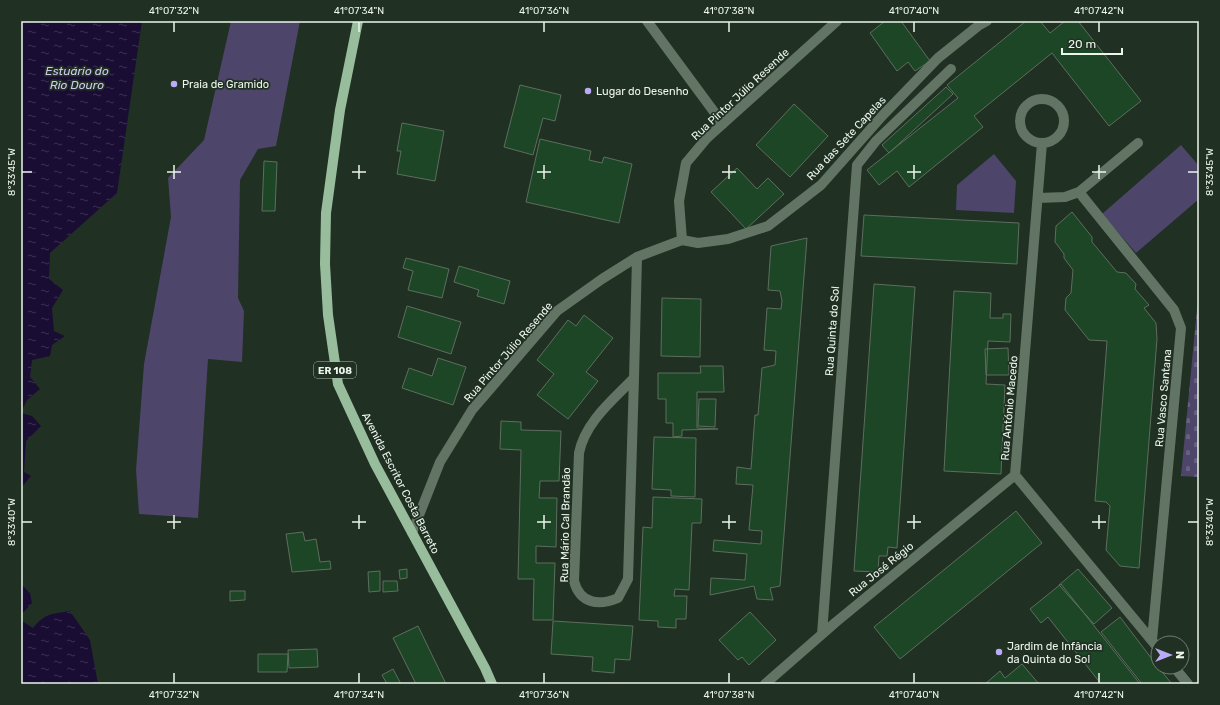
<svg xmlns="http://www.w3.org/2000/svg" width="1220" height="705" font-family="Rubik,sans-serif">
	<defs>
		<pattern id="cemetery-stones" width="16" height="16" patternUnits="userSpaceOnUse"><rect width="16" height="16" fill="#4d456a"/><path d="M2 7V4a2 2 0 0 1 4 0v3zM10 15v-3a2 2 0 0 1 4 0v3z" fill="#67607f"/></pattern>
		<pattern id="water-ripples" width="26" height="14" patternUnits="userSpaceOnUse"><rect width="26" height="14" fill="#1a0d34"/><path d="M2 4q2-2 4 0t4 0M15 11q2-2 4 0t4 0" fill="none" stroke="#3b3152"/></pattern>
	</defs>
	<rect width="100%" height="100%" fill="#203022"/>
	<path fill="url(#cemetery-stones)" d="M1199,288V477L1181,476Z"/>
	<path fill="#4d456a" d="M231,21H300L276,146L258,149L240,180L238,298L244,311L242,362L208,359L198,518L139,514L136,470L144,364L171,217L168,178L204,140Z
		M1181,145L1199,166V199L1136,253L1102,214Z
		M994,154L1016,181L1014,213L956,210L957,185Z"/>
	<path fill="url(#water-ripples)" d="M21,21H142L117,193L50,253L49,279L63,290L52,308L54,331L65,336L52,345L50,356L32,360L30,377L40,389L27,400L21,412Z
		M21,413L32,416L41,426L26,441L24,472L31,476L21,488Z
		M21,584L30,593L32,603L22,614V621L33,628C45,613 52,614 70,611L90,640L98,684H21Z"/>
	<path fill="#1d4626" stroke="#5d6e5f" d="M885,21H901L930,61L915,71L908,62L897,71L870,33Z
		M1026,21H1040L1050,33L1065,21H1078L1141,101L1109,126L1052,53L974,116L983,127L909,187L897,171L879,185L867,170L958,98L947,85Z
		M520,85L561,95L555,121L543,118L533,155L504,147Z
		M946,87L953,94L889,153L882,145Z
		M794,104L828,136L790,177L756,145Z
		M402,123L444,131L435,181L397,174L401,151H397Z
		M540,139L591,151L589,160L602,163L604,157L632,164L619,223L526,202Z
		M264,161L277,162L275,211H262Z
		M737,168L757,189L768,178L784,194L746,229L711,192Z
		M1072,212L1092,237V242L1117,272L1126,273L1136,284L1135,289L1149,305L1144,308L1156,323L1157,339L1139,568L1120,566L1106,550L1110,506L1106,502L1095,501L1107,341L1089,340L1065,310L1066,298L1071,293L1073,270L1064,258V254L1055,242L1056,226Z
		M864,215L1019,223L1017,264L861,256Z
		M807,238L780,586L770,588L773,600L757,599L754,586L710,595L711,578L745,580L747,554L713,551L714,540L761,544L762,531L749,530L753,485L736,484L737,467L751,469L755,415H758L762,368L775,365L776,351L764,350L767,308L781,309L782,301L780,291L768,290L771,246Z
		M406,258L449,269L442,298L408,290L413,271L403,268Z
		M459,266L510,281L504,304L477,296L479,290L454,282Z
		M874,284L915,287L897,548L888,547L887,556H879L878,572L854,571Z
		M954,291L991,293L990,318H1003V314H1011L1010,342L988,341L986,384L1005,385L1001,474L944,471Z
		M662,298L701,299L700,357L661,356Z
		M407,306L461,322L451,354L398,337Z
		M584,315L613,338L586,372L598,381L568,419L537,395L554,374L537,360L568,320L576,326Z
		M1008,348L1009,375H986L985,349Z
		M438,358L466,367L453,405L402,388L409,368L432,376Z
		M700,366H723L724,392H697V428L718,429L682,430V436L673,437V423H666V399H658V373H701Z
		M699,399H716L715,427L698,426Z
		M501,421L521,422V430L561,431L559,481H540L539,498H557L556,547L536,546V563H555L553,620H533L534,579H518L521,450L500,449Z
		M654,437L696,438L695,497L671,496V490L652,489Z
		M653,497L702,499L701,523H692L689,590L675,589L674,596H687L686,619H676V628L658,627V621L639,620L643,527L652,528Z
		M1016,511L1042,543L900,659L874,627Z
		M303,532L305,541L316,539L320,562L330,561L331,569L292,572L286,534Z
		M407,569V578L400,579L399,570Z
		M1078,569L1112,608L1094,624L1059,585Z
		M380,571V591L369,592L368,572Z
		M383,581H397L398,591L383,592Z
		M1061,584L1140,684H1101L1048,617L1041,623L1030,609Z
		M230,591H245V600L230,601Z
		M750,612L776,640L749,665L742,657L738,660L719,640Z
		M1120,617L1158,667L1172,684H1142L1101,632Z
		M553,621L633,626L630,660L615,659L614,673L592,671L593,657L551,654Z
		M418,626L446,684H416L393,638Z
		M317,649L318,667L289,668L288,650Z
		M258,654H288L287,672H258Z
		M1022,664L1039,684H985L1000,671L1005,678Z
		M393,669L401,684H387L382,675Z"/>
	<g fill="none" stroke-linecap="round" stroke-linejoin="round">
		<path stroke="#627464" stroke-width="10" d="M647,21L723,124
			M1020 121a22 22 0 1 1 44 0a22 22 0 1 1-44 0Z
			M1042,143L1015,475L1158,648
			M1079,192L1174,310L1181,328L1152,640
			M1038,198L1065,197L1079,192L1138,143
			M682,240L698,243L728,239L768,226L821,185L883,115L938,58L978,26L987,21
			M634,378L628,579L618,598C599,606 580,604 574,581L579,453C585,422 613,400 634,378L637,257
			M412,533L440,462L472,410L557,311L602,279L637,257L682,240L679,201L686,163L707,138L837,21
			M822,634L857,165L876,141L951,69
			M1174,667L1188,684
			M765,684L836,622L1015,475"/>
		<path stroke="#97bd9c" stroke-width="10" d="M358,21L340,110L326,213L325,264L328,315L338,384L375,464L485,668L492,684"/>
	</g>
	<path fill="none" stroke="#ebf5ec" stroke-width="1.5" d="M174,22V32M359,22V32M544,22V32M729,22V32M914,22V32M1099,22V32M174,165V179M359,165V179M544,165V179M729,165V179M914,165V179M1099,165V179M22,172H32M167,172H181M352,172H366M537,172H551M722,172H736M907,172H921M1092,172H1106M1188,172H1198M174,515V529M359,515V529M544,515V529M729,515V529M914,515V529M1099,515V529M22,522H32M167,522H181M352,522H366M537,522H551M722,522H736M907,522H921M1092,522H1106M1188,522H1198M174,673V683M359,673V683M544,673V683M729,673V683M914,673V683M1099,673V683"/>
	<g fill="#bbaaf6" stroke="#203022" stroke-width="1.5">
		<circle cx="174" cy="84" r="4"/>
		<circle cx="588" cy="91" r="4"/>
		<circle cx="999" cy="652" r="4"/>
	</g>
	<g text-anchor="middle" stroke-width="3.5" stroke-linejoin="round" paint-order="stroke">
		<rect fill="#203022" stroke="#aebaaf" stroke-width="1" x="314" y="362" width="42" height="16" rx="3"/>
		<g font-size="10" font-weight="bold" fill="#ebf5ec">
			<text x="335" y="374">ER 108</text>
		</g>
		<g font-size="11" fill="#ebf5ec" stroke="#203022" text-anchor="start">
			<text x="182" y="88">Praia de Gramido</text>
			<text x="596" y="95">Lugar do Desenho</text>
			<text x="1007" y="650">Jardim de Infância<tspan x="1007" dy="13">da Quinta do Sol</tspan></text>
		</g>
		<g font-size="11" fill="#ebf5ec" stroke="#203022">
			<text transform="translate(740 94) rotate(-43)" y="4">Rua Pintor Júlio Resende</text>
			<text transform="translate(846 138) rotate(-47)" y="4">Rua das Sete Capelas</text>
			<text transform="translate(832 331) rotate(-86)" y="4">Rua Quinta do Sol</text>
			<text transform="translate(508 352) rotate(-49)" y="4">Rua Pintor Júlio Resende</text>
			<text transform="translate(1163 398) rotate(-85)" y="4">Rua Vasco Santana</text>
			<text transform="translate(1009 408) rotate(-85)" y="4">Rua António Macedo</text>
			<text transform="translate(401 483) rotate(63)" y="4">Avenida Escritor Costa Barreto</text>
			<text transform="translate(565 525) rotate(-89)" y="4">Rua Mário Cal Brandão</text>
			<text transform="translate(881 569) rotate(-39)" y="4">Rua José Régio</text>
		</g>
		<g font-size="12" font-style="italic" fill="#d2c9f5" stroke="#203022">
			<text x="77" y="75">Estuário do<tspan x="77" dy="14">Rio Douro</tspan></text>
		</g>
	</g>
	<rect width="1220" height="705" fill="none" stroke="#203022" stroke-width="44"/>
	<g transform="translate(1170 655) rotate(90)"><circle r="19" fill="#203022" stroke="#717f73"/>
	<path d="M0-3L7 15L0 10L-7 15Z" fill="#bbaaf6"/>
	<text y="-6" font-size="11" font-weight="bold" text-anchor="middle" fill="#ebf5ec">N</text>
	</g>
	<path d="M1062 48v6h60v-6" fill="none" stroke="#ebf5ec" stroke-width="2"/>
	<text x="1068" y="48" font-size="12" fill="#ebf5ec" stroke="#203022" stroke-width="3" paint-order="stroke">20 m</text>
	<rect x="22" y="22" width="1176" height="661" fill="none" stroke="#ebf5ec" stroke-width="1.5"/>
	<g font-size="10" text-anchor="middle" fill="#ebf5ec">
		<text x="174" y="14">41°07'32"N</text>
		<text x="359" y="14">41°07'34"N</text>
		<text x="544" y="14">41°07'36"N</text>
		<text x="729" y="14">41°07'38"N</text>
		<text x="914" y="14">41°07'40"N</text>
		<text x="1099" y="14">41°07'42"N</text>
		<text transform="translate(1209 172) rotate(-90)" y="4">8°33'45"W</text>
		<text transform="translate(11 172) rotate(-90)" y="4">8°33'45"W</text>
		<text transform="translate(1209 522) rotate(-90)" y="4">8°33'40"W</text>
		<text transform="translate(11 522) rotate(-90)" y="4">8°33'40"W</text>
		<text x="174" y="698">41°07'32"N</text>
		<text x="359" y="698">41°07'34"N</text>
		<text x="544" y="698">41°07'36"N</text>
		<text x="729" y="698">41°07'38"N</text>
		<text x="914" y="698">41°07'40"N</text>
		<text x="1099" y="698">41°07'42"N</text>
	</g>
</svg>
